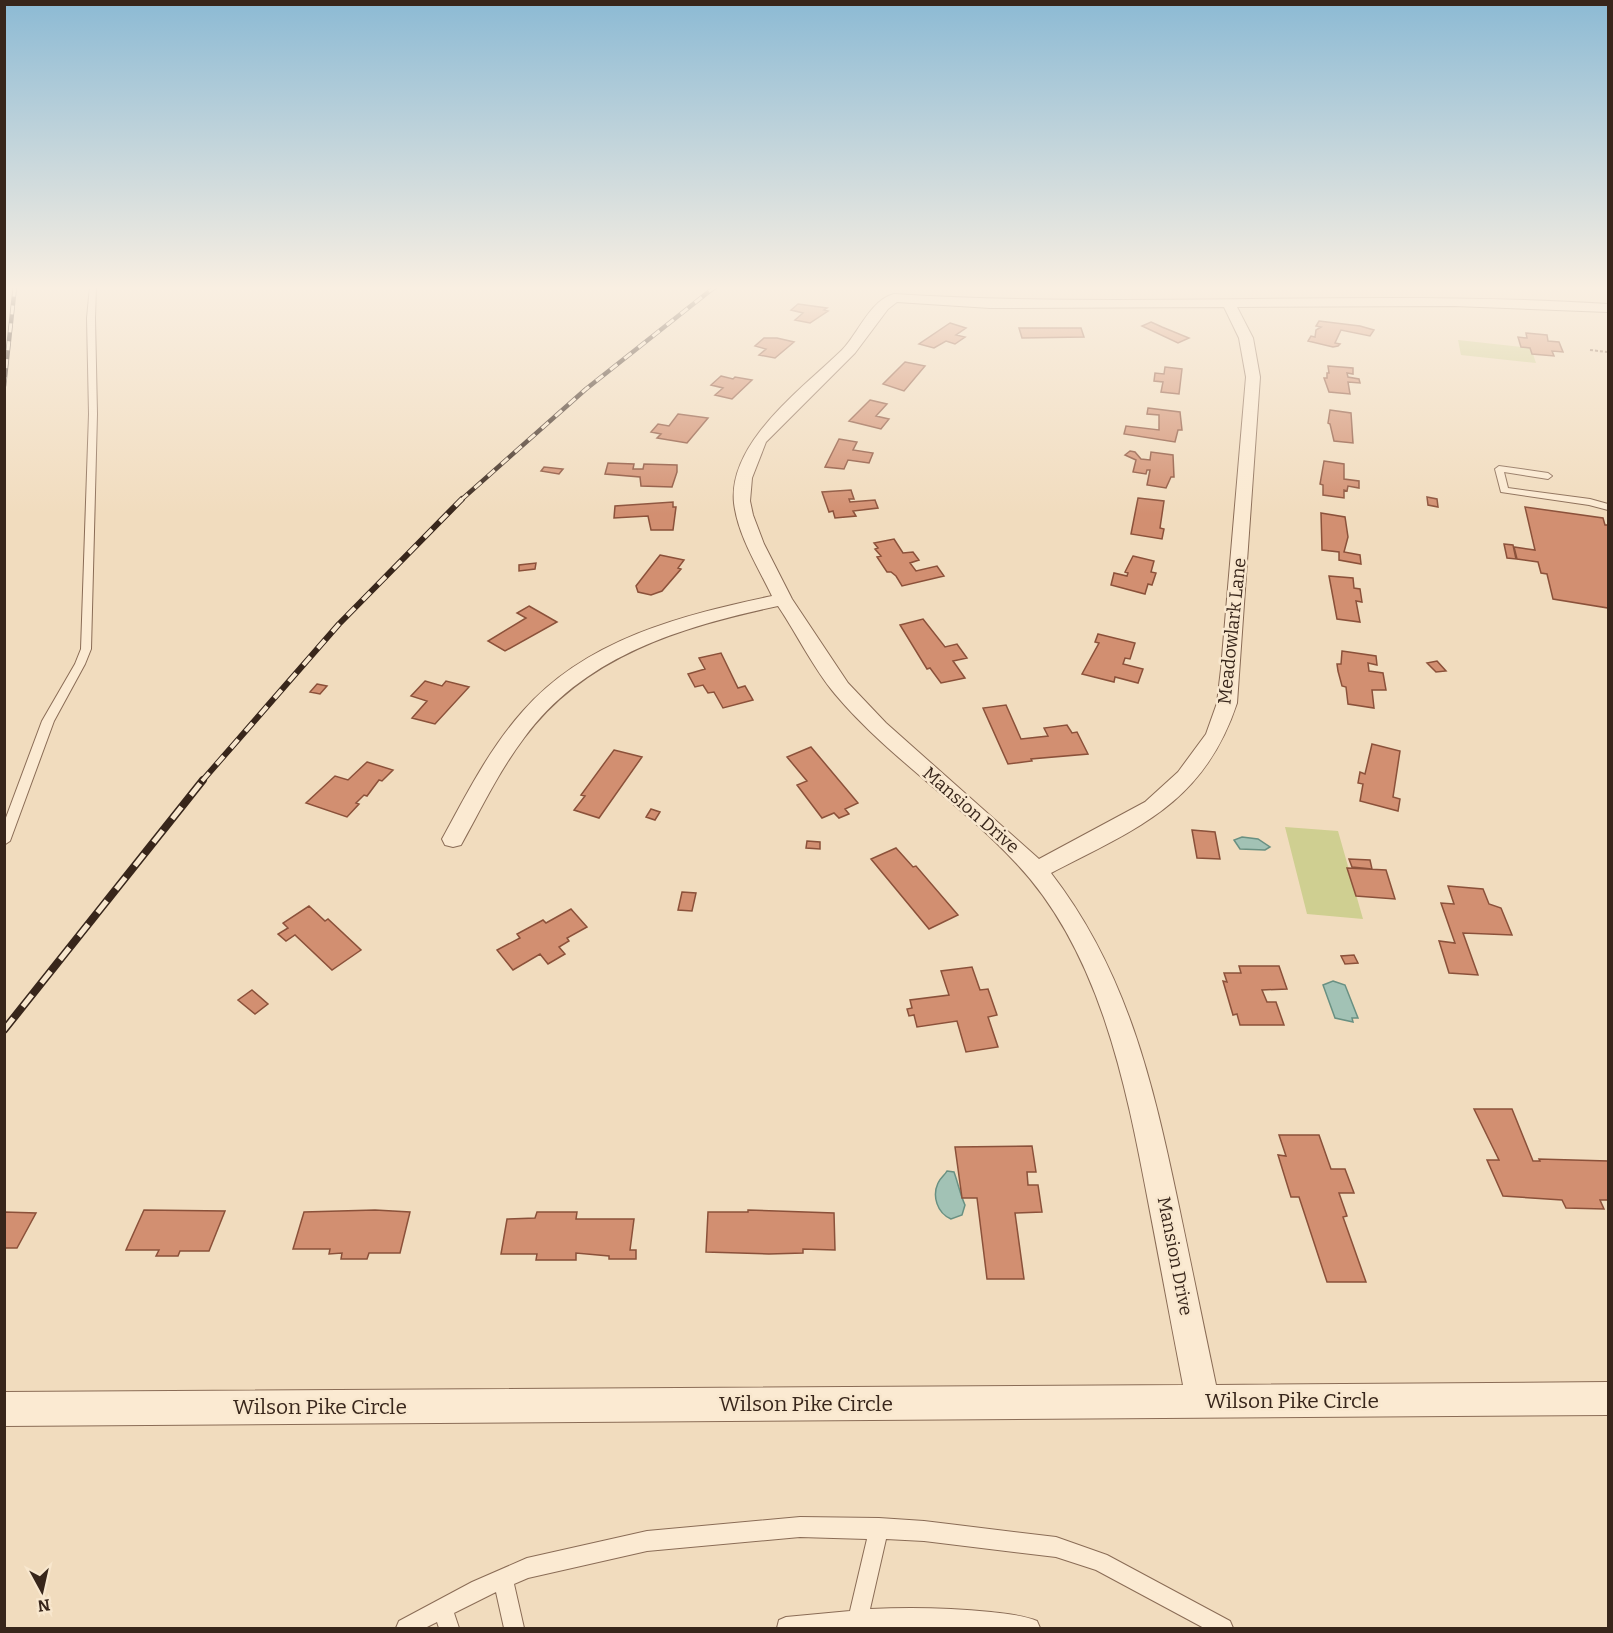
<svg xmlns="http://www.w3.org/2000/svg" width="1613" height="1633" font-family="Bitter,serif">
	<rect width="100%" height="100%" fill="#f1dcbe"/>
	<path fill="#cfcf91" d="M1458,340L1531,348L1536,363L1461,355Z
		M1285,827L1338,831L1363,919L1307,914Z"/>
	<path fill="#a2c2b5" stroke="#699082" stroke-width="1.5" d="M1242,837L1258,839L1270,847L1265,850L1240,849L1234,840Z
		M1333,981L1345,985L1358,1018H1352L1353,1022L1335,1018L1323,985Z
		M947,1171L954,1172C958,1183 960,1194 965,1205L962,1215L951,1219C937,1213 932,1196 938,1183C940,1178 945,1175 947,1171Z"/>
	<path fill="#d28f71" stroke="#8b513a" stroke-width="1.5" d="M798,304L827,308L824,310L828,311L810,323L795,320L803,313L791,310Z
		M1319,321L1360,326L1374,330L1370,336L1341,330L1335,343L1340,344L1338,346L1333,347L1308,341L1311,336L1315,337L1316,330L1321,327L1316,326Z
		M1151,322L1162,327L1189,338L1178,343L1142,326Z
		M950,323L966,328L956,335L965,337L955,344L946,341L934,348L919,344Z
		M1019,328H1081L1084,337L1022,338Z
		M1526,333L1547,335L1548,341L1559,342L1563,352L1552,351L1554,356L1532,354L1530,348L1521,347L1518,337L1527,338Z
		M764,338H777L794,342L775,358L759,355L766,349L755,346Z
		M905,362L925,366L904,391L883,384Z
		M1328,366L1353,368V374L1347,373L1348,377L1359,379L1360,383L1348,382L1350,394L1329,392L1324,378H1327V373H1329Z
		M1165,367L1182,369L1179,394L1161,392L1163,382L1154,381L1155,373L1164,374Z
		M721,376L733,379L735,377L752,380L732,399L715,395L723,388L711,385Z
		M870,400L887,404L876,416L889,419L881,429L849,421Z
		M1148,408L1180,412L1182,430H1178L1175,442L1124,434L1126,426L1159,430V415L1147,414Z
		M1330,410L1351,413L1353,443L1334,441L1330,424L1328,423Z
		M678,414L708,418L687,443L657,438L661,434L651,432L658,424L669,426Z
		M839,439L857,442L853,450L873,453L869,463L848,460L844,469L825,467Z
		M1130,451L1135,452L1141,459L1150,460L1151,452L1173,455L1174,477H1171L1166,488L1147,485L1150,470H1147L1146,474L1133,472L1136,460L1125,455Z
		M1324,461L1344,464V479L1359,481V488L1348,486L1347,491L1344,490V498L1323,495V485L1320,484Z
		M608,463L634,464L633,469H643L644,464L677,465V472L672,487L641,486L640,477L605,474Z
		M544,467L563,469L559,474L541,471Z
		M851,490L854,499H849L850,502L875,500L878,508L853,511L856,516L835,518L833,511L829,512L822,492Z
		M1427,497L1437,499L1438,507L1428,505Z
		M1138,498L1164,501L1160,528L1164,529L1162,539L1131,534Z
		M673,502V507H676L673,530H651L648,516L614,518L615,506Z
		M1525,507L1603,518L1605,525H1608V608L1553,599L1547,574L1541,573L1538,562L1517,559L1514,547L1535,550Z
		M1321,513L1345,517L1348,537L1344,552L1360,555L1361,564L1339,560V552L1322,550Z
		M894,539L903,553L913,552L919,560L910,563L916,571L937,566L944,576L902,586L896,576L891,572H887L877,557L881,556L875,549L878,548L874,543Z
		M1504,544L1513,545L1516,559L1507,558Z
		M660,555L684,560L678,568L681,569L662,591L651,595L638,592L636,586Z
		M1133,556L1154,561L1151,572L1156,573L1152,585L1148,584L1145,594L1111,585L1114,573L1127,576L1128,573L1125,572Z
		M536,563L535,569L519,571V565Z
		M1329,576L1353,578L1354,588L1360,589L1362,602L1356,601L1360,622L1337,619Z
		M529,606L557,622L505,651L488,641L526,618L517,613Z
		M923,619L945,647L957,644L967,658L953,661L965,678L941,683L930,668L927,669L900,625Z
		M1098,634L1135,643L1130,659L1125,658L1123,664L1143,669L1138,683L1115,677L1114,682L1082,674L1099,643L1095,642Z
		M1342,651L1376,656L1377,665L1368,663L1369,671L1383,673L1386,690H1372L1374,708L1348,704L1346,687L1342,686L1338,671L1337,664H1341Z
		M721,653L738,688L745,686L753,700L723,708L714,692L708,693L703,685L695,687L688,674L705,669L699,658Z
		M1437,661L1446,671L1436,672L1427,663Z
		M425,681L442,686L446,681L469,687L435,724L412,718L427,701L411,696Z
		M317,684L327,686L320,694L310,692Z
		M1006,705L1021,739L1048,736L1044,728L1067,725L1072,733L1077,732L1088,754L1031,759L1032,761L1008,764L983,708Z
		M1372,744L1400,751L1393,797L1400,799L1398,811L1360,801L1363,784L1358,783L1360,772L1365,774Z
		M811,747L858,803L845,809L849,814L839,818L834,813L822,818L797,785L807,781L787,757Z
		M614,750L642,757L599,818L574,810L585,796L581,795Z
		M367,762L393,770L382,781L379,780L367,796L364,795L356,803L359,804L347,817L306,803L335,776L348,780Z
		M651,809L660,812L655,820L646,817Z
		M1192,830L1215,832L1220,859L1197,858Z
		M807,841L820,842V849L806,848Z
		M896,848L913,867L916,866L958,915L929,929L871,859Z
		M1349,859L1370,860L1372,869L1352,867Z
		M1347,868L1386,870L1395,899L1356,896Z
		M1448,886L1483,889L1489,904L1501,908L1512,935L1463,933L1478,975L1449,973L1439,941L1455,943L1441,903L1454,904Z
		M682,892L696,893L692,911L678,910Z
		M309,906L325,921L328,919L361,950L332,970L295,935L286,941L278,934L288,928L283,923Z
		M571,909L587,927L567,938L569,941L559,947L565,954L548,964L540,954L513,970L497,950L520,938L517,934L543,920L546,923Z
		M1354,955L1358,963L1345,964L1341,956Z
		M1239,966H1279L1287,989L1262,990L1267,1002H1276L1284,1025H1240L1237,1014L1233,1015L1223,981L1227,982L1224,973H1241Z
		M972,967L980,990L988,989L997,1015L988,1017L998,1047L966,1052L957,1021L917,1027L914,1015L909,1016L907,1009L912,1008L910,1000L949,995L941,971Z
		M252,990L268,1004L255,1014L238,1000Z
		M1474,1109H1512L1533,1161H1540L1539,1159L1608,1161V1200H1600L1604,1209L1566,1208L1562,1200L1503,1196L1487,1160H1499Z
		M1279,1135H1319L1331,1169H1345L1354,1193H1339L1347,1216L1343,1217L1366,1282H1327L1299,1197H1291L1278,1155L1286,1156Z
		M1032,1146L1036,1172H1027L1028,1185H1038L1042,1212L1015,1213L1024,1279H987L977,1198H962L955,1147Z
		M144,1210L225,1211L209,1251H180L178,1256H156L159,1250H126Z
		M375,1210L410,1212L400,1253H369L367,1259H341L342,1253L329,1254L330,1249H293L304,1212Z
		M748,1210L834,1213L835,1250L803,1249V1253L769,1254L706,1252L708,1212H748Z
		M4,1212L36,1213L17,1248H4Z
		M537,1212H577L576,1219H634L630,1250H636V1259H609V1256L576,1253V1260H536L537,1254H501L507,1219L535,1218Z"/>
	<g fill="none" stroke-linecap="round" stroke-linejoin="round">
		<defs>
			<path id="service" d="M90,286H96L95,318L97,414L91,649L85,664L54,721L10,841L4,845V823L42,721L75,664L81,649L89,414L87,318Z
				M1499,466L1548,473L1552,476L1548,479L1504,472L1508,488L1590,499L1608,504V510L1589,505L1501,492L1495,469Z
				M800,1517L879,1518L924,1521L1056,1537L1107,1555L1230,1621L1233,1628H1204L1096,1570L1056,1557L924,1541L886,1539L870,1609C911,1607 951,1608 991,1612C1006,1614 1023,1615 1037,1621L1040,1628H777L779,1620L786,1617L850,1611L867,1539L800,1537L647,1551L528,1578L514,1584L524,1628H504L496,1592L454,1613L459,1628H439L437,1622L425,1628H396L399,1621L472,1582L527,1558L647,1531Z"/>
			<path id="minor" d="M894,294C1132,309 1371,289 1608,304V312L1454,306L1237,307L1253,338L1260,377L1237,703C1204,803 1138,828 1051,873C1127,971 1153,1083 1178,1202C1191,1263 1203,1324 1216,1385L1608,1382V1415L4,1426V1392L1183,1385C1171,1324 1160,1262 1148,1201C1126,1085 1100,951 1015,862C959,802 888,757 835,694C813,668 797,634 778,606C682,627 585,655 524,738C499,771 481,809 461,845L453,847L445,845L442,839C466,795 489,749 523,711C586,639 682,615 772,596C758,567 738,536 734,503C728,442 803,388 842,350C858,334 870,300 894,294ZM897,302L990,308L1224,307L1239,338L1246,377L1221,669L1217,703L1206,734L1178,772L1145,802L1039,859L886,723L848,683L792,599L764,544L753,515L750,501L752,478L766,442L855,353L888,309Z"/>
		</defs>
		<use href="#service" stroke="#8a6c56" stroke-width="2"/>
		<use href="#minor" stroke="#8a6c56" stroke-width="2"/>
		<path stroke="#8a6c56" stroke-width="2" stroke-dasharray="3 2" stroke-linecap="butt" d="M1590,350L1607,352"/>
		<use href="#service" fill="#fbead2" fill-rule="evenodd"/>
		<use href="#minor" fill="#fbead2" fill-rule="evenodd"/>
		<defs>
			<path id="rail-far2" d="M4,386L15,286
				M461,500L586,389L716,286"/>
			<path id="rail-far1" d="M202,781L339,624L462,499"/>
			<path id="rail" d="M4,1030L203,780"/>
		</defs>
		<use href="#rail-far2" stroke="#38261b" stroke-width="4.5"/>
		<use href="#rail-far1" stroke="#38261b" stroke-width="6"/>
		<use href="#rail" stroke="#38261b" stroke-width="8"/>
		<use href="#rail-far2" stroke="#f8e7ce" stroke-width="3" stroke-dasharray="9" stroke-linecap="butt"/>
		<use href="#rail-far1" stroke="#f8e7ce" stroke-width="4" stroke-dasharray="11" stroke-linecap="butt"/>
		<use href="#rail" stroke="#f8e7ce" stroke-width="5" stroke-dasharray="15" stroke-linecap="butt"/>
	</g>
	<linearGradient id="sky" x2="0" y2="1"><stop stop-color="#8cbad4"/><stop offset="0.56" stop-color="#f9efe2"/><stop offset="1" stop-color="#f9efe2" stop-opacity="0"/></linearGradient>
	<rect width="1613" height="514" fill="url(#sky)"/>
	<g text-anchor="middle" stroke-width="5" stroke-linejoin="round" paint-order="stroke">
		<g font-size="18" fill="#38261b" stroke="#f8e7ce">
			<text transform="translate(1232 631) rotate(-84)" y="6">Meadowlark Lane</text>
			<text transform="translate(971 810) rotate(41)" y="6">Mansion Drive</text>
			<text transform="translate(1175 1256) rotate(79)" y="6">Mansion Drive</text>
		</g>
		<g font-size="21" fill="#38261b" stroke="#f8e7ce">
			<text x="1292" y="1408">Wilson Pike Circle</text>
			<text x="806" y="1411">Wilson Pike Circle</text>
			<text x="320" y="1414">Wilson Pike Circle</text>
		</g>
	</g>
	<rect width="1613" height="1633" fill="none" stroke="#38261b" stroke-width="12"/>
	<g transform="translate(42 1591) rotate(172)" stroke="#f8e7ce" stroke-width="4.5" paint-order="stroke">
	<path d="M0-4.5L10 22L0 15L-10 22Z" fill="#38261b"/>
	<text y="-9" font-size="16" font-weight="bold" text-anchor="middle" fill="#38261b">N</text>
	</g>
</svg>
